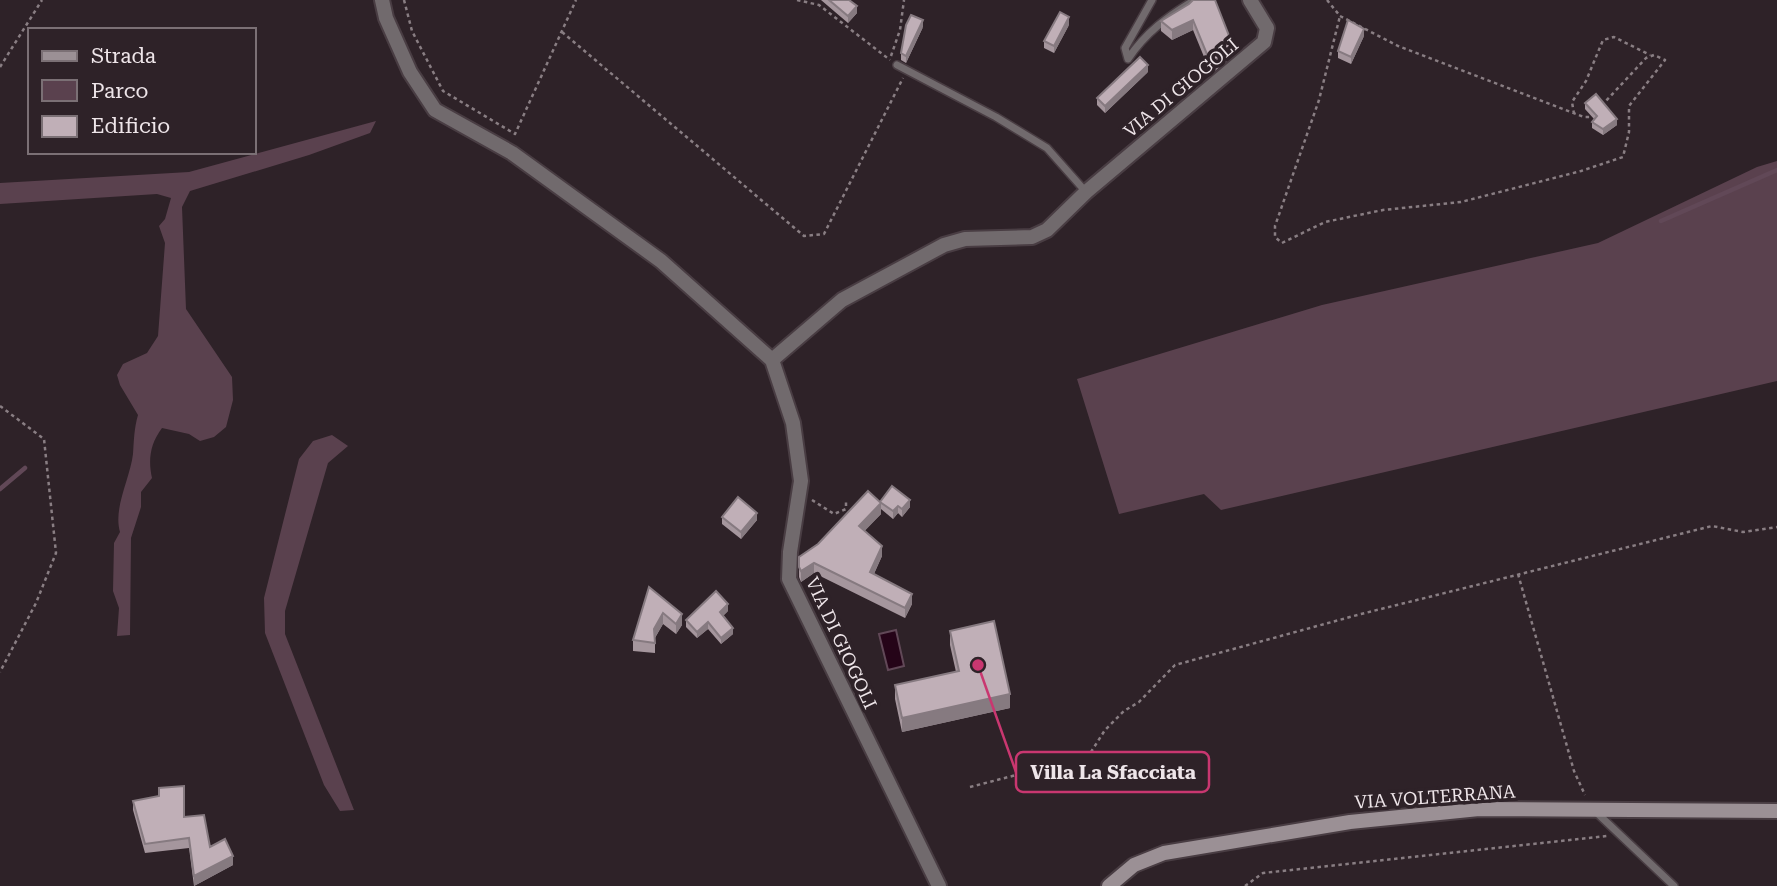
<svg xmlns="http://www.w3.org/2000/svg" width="1777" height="886" font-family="'Roboto Serif',serif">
	<rect width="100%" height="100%" fill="#2e2228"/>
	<path fill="#5a414e" d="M376,121L370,133L309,155L190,191L182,207L186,309L232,377L233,400L226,427L214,437L200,441L189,434L162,428C150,444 148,460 152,478L141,492V507L131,538L130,635L117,636L119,608L113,591L114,543L120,532C113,508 130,479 133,454C134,440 134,429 138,415L120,385L117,375L123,364L147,353L158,336L165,243L159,226L165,219L171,198L157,194L0,204V183L189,172Z
		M1777,161V381L1221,510L1204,494L1119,514L1077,379L1322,305L1598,243L1757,167Z
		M332,435L348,446L328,463L285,611V634L354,810L340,811L324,785L265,633L264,598L299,459L313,441Z"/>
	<path fill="#250418" stroke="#614857" stroke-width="2" d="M896,630L904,666L888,670L879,634Z"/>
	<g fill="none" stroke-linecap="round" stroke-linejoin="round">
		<path stroke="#614857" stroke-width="4.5" d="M1661,221L1777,170
			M0,489L25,468"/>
		<defs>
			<path id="lane" d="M1152,0L1125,48L1128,59C1145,33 1168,16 1195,0
				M897,65L996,117L1047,148L1086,192
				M1596,812L1674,886"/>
			<path id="street" d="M382,0L386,18L410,72L435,110L512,153L661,261L772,360L793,423L801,481L790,552L789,579L939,886
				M772,360L842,300L944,245L965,239L1032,237L1047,230L1086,192L1264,42L1267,28L1250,0"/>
			<path id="secondary" d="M1109,886L1134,865L1164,853L1350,822L1479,809L1777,811"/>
		</defs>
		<use href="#lane" stroke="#493d43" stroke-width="10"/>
		<use href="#street" stroke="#493d43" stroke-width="18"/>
		<use href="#secondary" stroke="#493d43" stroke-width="18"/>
		<path stroke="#897e83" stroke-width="2.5" stroke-dasharray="3.5 3.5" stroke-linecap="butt" d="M404,0L412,31L443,91L515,134L576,0
			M797,0L819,5L890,60
			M1327,0L1340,16
			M1340,16L1398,46L1584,117H1591L1646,58L1654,55L1665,60L1629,106V132L1623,157L1581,171L1461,202L1383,210L1325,222L1282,243L1275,237V226L1319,100Z
			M562,32L804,236L824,234L903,78
			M891,56L900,30L904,0
			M0,67L42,0
			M1574,114L1572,102L1586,81L1603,40L1614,37L1650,55
			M0,406L44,439L56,553L36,603L0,672
			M812,500L834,514L846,509V500
			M1518,574L1574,771L1585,795
			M970,787L1074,760L1091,752L1105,730L1124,711L1139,702L1175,665L1361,614L1712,526L1743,532L1777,527
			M1245,886L1263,873L1607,836"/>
		<use href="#lane" stroke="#716a6d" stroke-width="7"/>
		<use href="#street" stroke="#716a6d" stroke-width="14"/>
		<use href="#secondary" stroke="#9b9095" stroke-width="14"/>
	</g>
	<path fill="#a5969d" d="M821,0H849L857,13L848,23Z
		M1189,4L1233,56L1211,74L1193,30L1172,40L1161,31V21Z
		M1069,25L1054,53L1044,48V41Z
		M923,27L906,63L901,60V53Z
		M1364,36L1351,64L1338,58V51Z
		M1148,72L1105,113L1097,105V98Z
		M1585,103L1617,125L1603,135L1592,128V122L1594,119L1585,109Z
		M880,503L910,507L902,517L898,513L893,519L881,509V514L864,531L882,556L874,574L912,604L905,618L814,573L801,582L799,577V557Z
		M722,517L757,520L741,539L722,524Z
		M649,587L682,625L676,634L663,624L655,638V653L633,651V640Z
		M728,611L723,616L733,634L721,644L708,629L697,638L686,627V620Z
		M950,631L1010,708L902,732L895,699V685L956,672L950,645Z
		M133,801L184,817L210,847L233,865L194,886L189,848L145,853L133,810Z"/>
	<path fill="#867a80" d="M857,6V13L848,23V16Z
		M1069,17V25L1054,53V46Z
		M923,20V27L906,63V56Z
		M1193,20V30L1172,40V30Z
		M1364,29V36L1351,64V57Z
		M1233,46V56L1211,74V64Z
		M1148,65V72L1105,113V106Z
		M1617,119V125L1603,135V129Z
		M910,500V507L902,517V509Z
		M881,503V514L859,537V526Z
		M898,506V513L893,519V511Z
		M757,513V520L741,539V532Z
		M882,546V556L870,582V572Z
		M814,563V573L801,582V571Z
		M912,594V604L905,618V608Z
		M728,604V611L720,618V612Z
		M663,613V624L654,639V629Z
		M682,614V625L676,634V624Z
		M708,622V629L697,638V632Z
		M733,628V634L721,644V638Z
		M1010,694V708L902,732V718Z
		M233,856V865L194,886V876Z"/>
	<path fill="#c0afb7" stroke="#867a80" stroke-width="2" d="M829,0H849L857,6L848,16Z
		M1193,0H1215L1233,46L1211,64L1193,20L1172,30L1161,21L1189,4Z
		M1060,12L1069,17L1054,46L1044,41Z
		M911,15L923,20L906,56L901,53L906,25Z
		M1348,20L1364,29L1351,57L1338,51Z
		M1140,57L1148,65L1105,106L1097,98Z
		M1596,94L1617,119L1603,129L1592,122L1597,116L1585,103Z
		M892,486L910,500L902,509L898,506L893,511L880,502Z
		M868,491L881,503L859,526L882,546L870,572L912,594L905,608L814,563L801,571L799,567V557L818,544Z
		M738,497L757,513L741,532L722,517Z
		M649,587L682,614L676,624L663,613L654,629L655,643L633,640Z
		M716,591L728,604L720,612L733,628L721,638L708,622L697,632L686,620Z
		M994,621L1010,694L902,718L895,685L959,671L950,631Z
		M184,786V817L204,815L210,847L225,839L233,856L194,876L189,838L145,844L133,801L159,796V788Z"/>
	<g text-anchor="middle" stroke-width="7" stroke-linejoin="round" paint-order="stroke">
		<g font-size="18" fill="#eee5e9" stroke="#2e2228">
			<text transform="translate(1181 88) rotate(-40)" y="6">VIA DI GIOGOLI</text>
			<text transform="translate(841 643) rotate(65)" y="6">VIA DI GIOGOLI</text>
			<text transform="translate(1435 797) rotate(-4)" y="6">VIA VOLTERRANA</text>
		</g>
	</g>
	<path fill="none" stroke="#c93770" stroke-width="2.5" d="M978 665L1016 772"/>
	<circle fill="#c93770" stroke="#2e2228" stroke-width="2.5" cx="978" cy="665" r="7"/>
	<rect fill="#2e2228" stroke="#c93770" stroke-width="2.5" x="1016" y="752" width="193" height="40" rx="7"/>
	<g font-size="19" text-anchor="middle" font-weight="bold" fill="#eee5e9">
		<text x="1113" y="779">Villa La Sfacciata</text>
	</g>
	<rect x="28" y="28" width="228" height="126" fill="#2e2228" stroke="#7b7075" stroke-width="2"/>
	<rect x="42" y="51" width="35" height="10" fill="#9b9095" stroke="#7b7075" stroke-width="2"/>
	<text x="91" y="63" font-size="21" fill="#eee5e9">Strada</text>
	<rect x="42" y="80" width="35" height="21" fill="#5a414e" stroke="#7b7075" stroke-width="2"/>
	<text x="91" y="98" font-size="21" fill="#eee5e9">Parco</text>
	<rect x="42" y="116" width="35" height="21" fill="#c0afb7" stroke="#7b7075" stroke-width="2"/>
	<text x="91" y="133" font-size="21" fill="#eee5e9">Edificio</text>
</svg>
